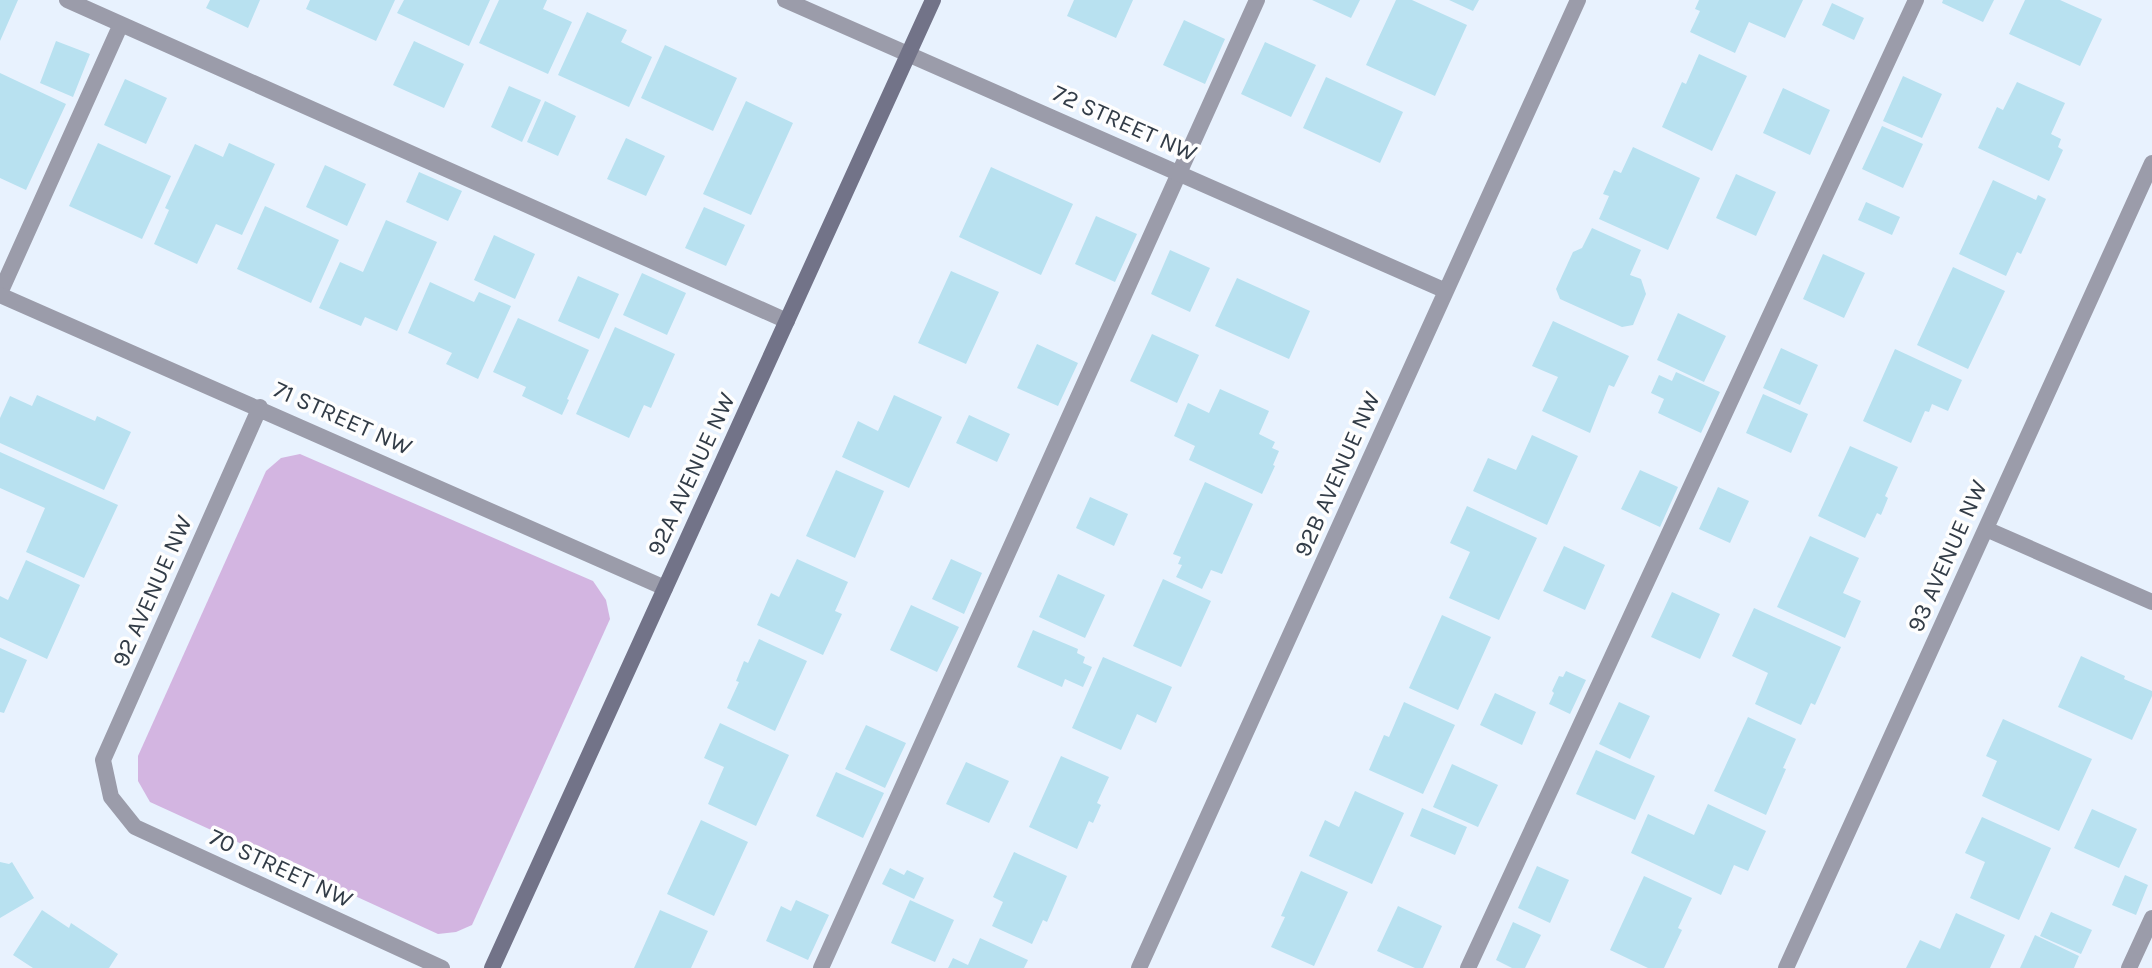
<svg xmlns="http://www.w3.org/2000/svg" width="2152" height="968" font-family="Karla,sans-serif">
	<rect width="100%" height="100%" fill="#e8f2fe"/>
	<path fill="#d3b5e1" d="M300,454L593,581L606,600L610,619L472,925L456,932L438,934L150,802L138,781V756L266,471L281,458Z"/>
	<path fill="#b8e1f0" d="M0,0H18L0,41Z
		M210,0H260L248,28L206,8Z
		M310,0H395L376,41L306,9Z
		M404,0H490L469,46L397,13Z
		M499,0H547L543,9L572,22L548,74L479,43Z
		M1074,0H1133L1116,38L1067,16Z
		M1312,0H1360L1351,18Z
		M1396,0H1412L1467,25L1435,96L1366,65Z
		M1449,0H1479L1473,11Z
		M1699,0H1803L1785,38L1749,22L1735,53L1690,32L1700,11L1695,9Z
		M1943,0H1994L1983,22L1942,3Z
		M2025,0H2060L2102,19L2080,66L2009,34Z
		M1832,3L1864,18L1854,40L1822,25Z
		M587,12L627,30L621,42L652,57L629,107L558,75Z
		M1184,20L1225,39L1205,84L1163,65Z
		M56,41L90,54L73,97L40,83Z
		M414,41L464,64L444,108L393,85Z
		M1265,42L1316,65L1291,117L1241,94Z
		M665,45L737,78L713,131L641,98Z
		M1699,54L1747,76L1712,151L1662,127L1682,82L1686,84Z
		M0,73L66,104L26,190L0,178Z
		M1903,76L1942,94L1922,138L1883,121Z
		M1326,77L1403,112L1380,163L1303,128Z
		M125,79L167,98L146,144L104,125Z
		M2017,82L2065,103L2051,134L2061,139L2058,147L2063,150L2049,181L1978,148L1997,107L2003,110Z
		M509,86L541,100L522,142L491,127Z
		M1783,88L1830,110L1810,155L1763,133Z
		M545,101L576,116L558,156L527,142Z
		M746,101L793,123L751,215L703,194Z
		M1882,126L1923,144L1903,188L1862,169Z
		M626,138L665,156L646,196L607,179Z
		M98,143L171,176L142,239L69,206Z
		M229,143L275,164L242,235L216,224L197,264L154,244L169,210L165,208L195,144L223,157Z
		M1633,147L1700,178L1668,250L1599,219L1609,196L1603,194L1614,170L1621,173Z
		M325,165L366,184L347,226L306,207Z
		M991,167L1073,204L1041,275L959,237Z
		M419,172L462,191L448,221L406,202Z
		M1736,174L1776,192L1756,236L1716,218Z
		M1993,180L2036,200L2038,195L2046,199L2021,254L2017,252L2006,276L1959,254Z
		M1866,202L1900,217L1892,235L1858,220Z
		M265,206L339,240L311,303L237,269Z
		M704,207L745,225L726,266L685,248Z
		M1096,216L1137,234L1115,282L1075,264Z
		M386,220L437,242L397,331L365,317L361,326L319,308L340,262L363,272Z
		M1592,228L1641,250L1630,275L1641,279L1646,294L1633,325L1622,327L1560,299L1556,289L1573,252L1582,248Z
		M494,235L535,254L515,299L474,280Z
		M1170,250L1210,268L1190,312L1151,294Z
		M1823,254L1865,273L1844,318L1803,299Z
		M1953,267L2005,291L1968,369L1917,345Z
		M951,271L999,292L966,364L918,343Z
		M642,273L686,293L667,335L623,315Z
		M578,276L619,294L599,339L558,321Z
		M1237,278L1310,311L1289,359L1215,326Z
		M430,282L474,302L479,292L511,306L478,379L446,364L452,353L408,333Z
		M1678,313L1726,336L1704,382L1657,360Z
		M518,318L589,350L567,399L569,400L562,415L522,396L526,387L493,372Z
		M1553,321L1629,356L1614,387L1609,385L1590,433L1542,411L1558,377L1532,366Z
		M615,327L675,354L651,408L644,405L629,438L576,414Z
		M1152,334L1199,355L1177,403L1130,381Z
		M1037,344L1078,363L1058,406L1017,388Z
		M1781,348L1818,365L1800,405L1763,388Z
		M1895,349L1962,380L1948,411L1932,404L1929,412L1925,411L1911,443L1863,421Z
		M1676,372L1720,392L1701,433L1658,413L1664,399L1651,393L1659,375L1672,381Z
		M1220,389L1269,411L1259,434L1275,442L1272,448L1279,451L1273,465L1275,466L1262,494L1189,460L1195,446L1174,436L1188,403L1209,413Z
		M1763,394L1808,414L1791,453L1746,433Z
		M37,395L95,421L97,416L131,432L104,490L0,443V418L10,396L32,406Z
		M894,395L942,417L909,488L842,457L858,421L878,431Z
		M969,415L1010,434L997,462L956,443Z
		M1532,435L1578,456L1547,525L1473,491L1488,458L1516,470Z
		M1850,446L1898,467L1885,496L1888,498L1881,515L1877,513L1865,538L1818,516Z
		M0,452L118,505L84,578L26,552L45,508L0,488Z
		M836,470L884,491L855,558L806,536Z
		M1640,470L1678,487L1660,527L1621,509Z
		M1205,482L1253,504L1222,574L1211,570L1202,589L1176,577L1182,565L1178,564L1181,557L1173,554Z
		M1718,487L1749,501L1730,543L1699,529Z
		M1090,497L1128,514L1114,546L1076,528Z
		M1467,506L1537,538L1499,620L1449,598L1470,552L1450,543Z
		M1810,536L1859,558L1843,593L1861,601L1845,638L1777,607Z
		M1564,546L1605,565L1585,610L1543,591Z
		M797,559L848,582L835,611L842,614L823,655L757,625L771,593L779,597Z
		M951,559L982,573L964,614L932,599Z
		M26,560L80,585L47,659L0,637V596L8,600Z
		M1058,574L1105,595L1085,638L1039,617Z
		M1163,579L1211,601L1181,667L1133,646Z
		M1672,592L1720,614L1700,659L1651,637Z
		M911,605L959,627L937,672L890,650Z
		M1754,608L1841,647L1815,705L1811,703L1801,725L1755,704L1768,673L1732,656Z
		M1442,615L1491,637L1458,710L1409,688Z
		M1033,630L1078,649L1077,653L1085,657L1083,663L1092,667L1083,687L1065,679L1062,687L1017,667Z
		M759,639L807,661L775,731L727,708L739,682L736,681L744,661L748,663Z
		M0,648L27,660L4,713L0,712Z
		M2081,656L2125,676L2124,679L2152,691V696L2132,740L2058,707Z
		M1103,657L1172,687L1156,723L1137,714L1121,750L1072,728Z
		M1566,671L1586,680L1570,714L1549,704L1554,693L1552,691L1559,676L1563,677Z
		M1495,693L1536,712L1522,745L1480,725Z
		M1404,702L1455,725L1423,794L1369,770L1384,735L1389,737Z
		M1619,702L1650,716L1630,759L1599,744Z
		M1748,717L1796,739L1783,768L1786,769L1766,815L1714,791Z
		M2003,719L2092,759L2059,831L1982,796L1997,761L1986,756Z
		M720,723L789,755L756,826L708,804L724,767L704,758Z
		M866,725L906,743L885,788L845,769Z
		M1596,750L1655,776L1635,820L1576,794Z
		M1061,756L1109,777L1097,803L1101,805L1093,823L1089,821L1077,849L1029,827Z
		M966,762L1009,781L989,823L946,804Z
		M1452,764L1498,785L1478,827L1433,807Z
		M836,772L884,793L863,838L816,816Z
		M1355,791L1404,813L1372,884L1309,856L1325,820L1339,827Z
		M1708,804L1766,831L1748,871L1734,865L1721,895L1631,853L1648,814L1694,835Z
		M1422,808L1467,827L1455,855L1410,836Z
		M2092,809L2137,829L2119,868L2074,848Z
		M1982,817L2051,848L2019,920L1970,898L1985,862L1965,853Z
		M701,820L748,842L714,916L667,894Z
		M1014,852L1067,876L1047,922L1043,920L1032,944L992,926L1003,902L993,897Z
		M0,862L9,864L12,862L34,898L0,918Z
		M1537,866L1569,880L1550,923L1518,908Z
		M890,868L904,875L907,870L924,878L914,899L882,884Z
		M1301,871L1348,892L1314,966L1271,947L1285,917L1281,916Z
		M2125,875L2148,885L2136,915L2112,905Z
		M1644,876L1692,898L1678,928L1682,930L1664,968H1648L1610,950Z
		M796,900L829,915L808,960L766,941L781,906L791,911Z
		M910,900L954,920L935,962L891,943Z
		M1398,906L1442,926L1423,968H1415L1377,951Z
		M42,910L69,928L71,923L118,954L109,968H33L13,955Z
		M660,910L708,931L691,968H634Z
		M2051,912L2092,930L2081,954L2040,936Z
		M1956,913L2005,935L1990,968H1906L1920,940L1940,949Z
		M1513,922L1541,935L1525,968H1512L1496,960Z
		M2035,935L2079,956L2074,968H2020Z
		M980,938L1028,960L1024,968H948L953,958L968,965Z"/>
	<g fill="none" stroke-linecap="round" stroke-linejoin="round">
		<path stroke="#9b9caa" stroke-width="16" d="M67,0L787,321
			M0,293L121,24
			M821,968L1257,0
			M1468,968L1916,0
			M2129,968L2152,918"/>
		<path stroke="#9b9caa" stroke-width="16" d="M785,0L1446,291
			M0,295L665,588
			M260,407L103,760L111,797L135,827L442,968
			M1986,529L2152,602
			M1139,968L1578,0
			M1786,968L2152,163"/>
		<path stroke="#727388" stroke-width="16" d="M492,968L933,0"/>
	</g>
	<g text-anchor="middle" stroke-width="7" stroke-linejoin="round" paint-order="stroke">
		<g font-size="24" fill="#323c47" stroke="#fefefe">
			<text transform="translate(1125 123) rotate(24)" y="8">72 STREET NW</text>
			<text transform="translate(343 418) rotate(24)" y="8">71 STREET NW</text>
			<text transform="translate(691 474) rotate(-65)" y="8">92A AVENUE NW</text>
			<text transform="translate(1337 474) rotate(-66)" y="8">92B AVENUE NW</text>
			<text transform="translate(1947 556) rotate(-66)" y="8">93 AVENUE NW</text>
			<text transform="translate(152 591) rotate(-66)" y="8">92 AVENUE NW</text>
			<text transform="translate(281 868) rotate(25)" y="8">70 STREET NW</text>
		</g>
	</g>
</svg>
